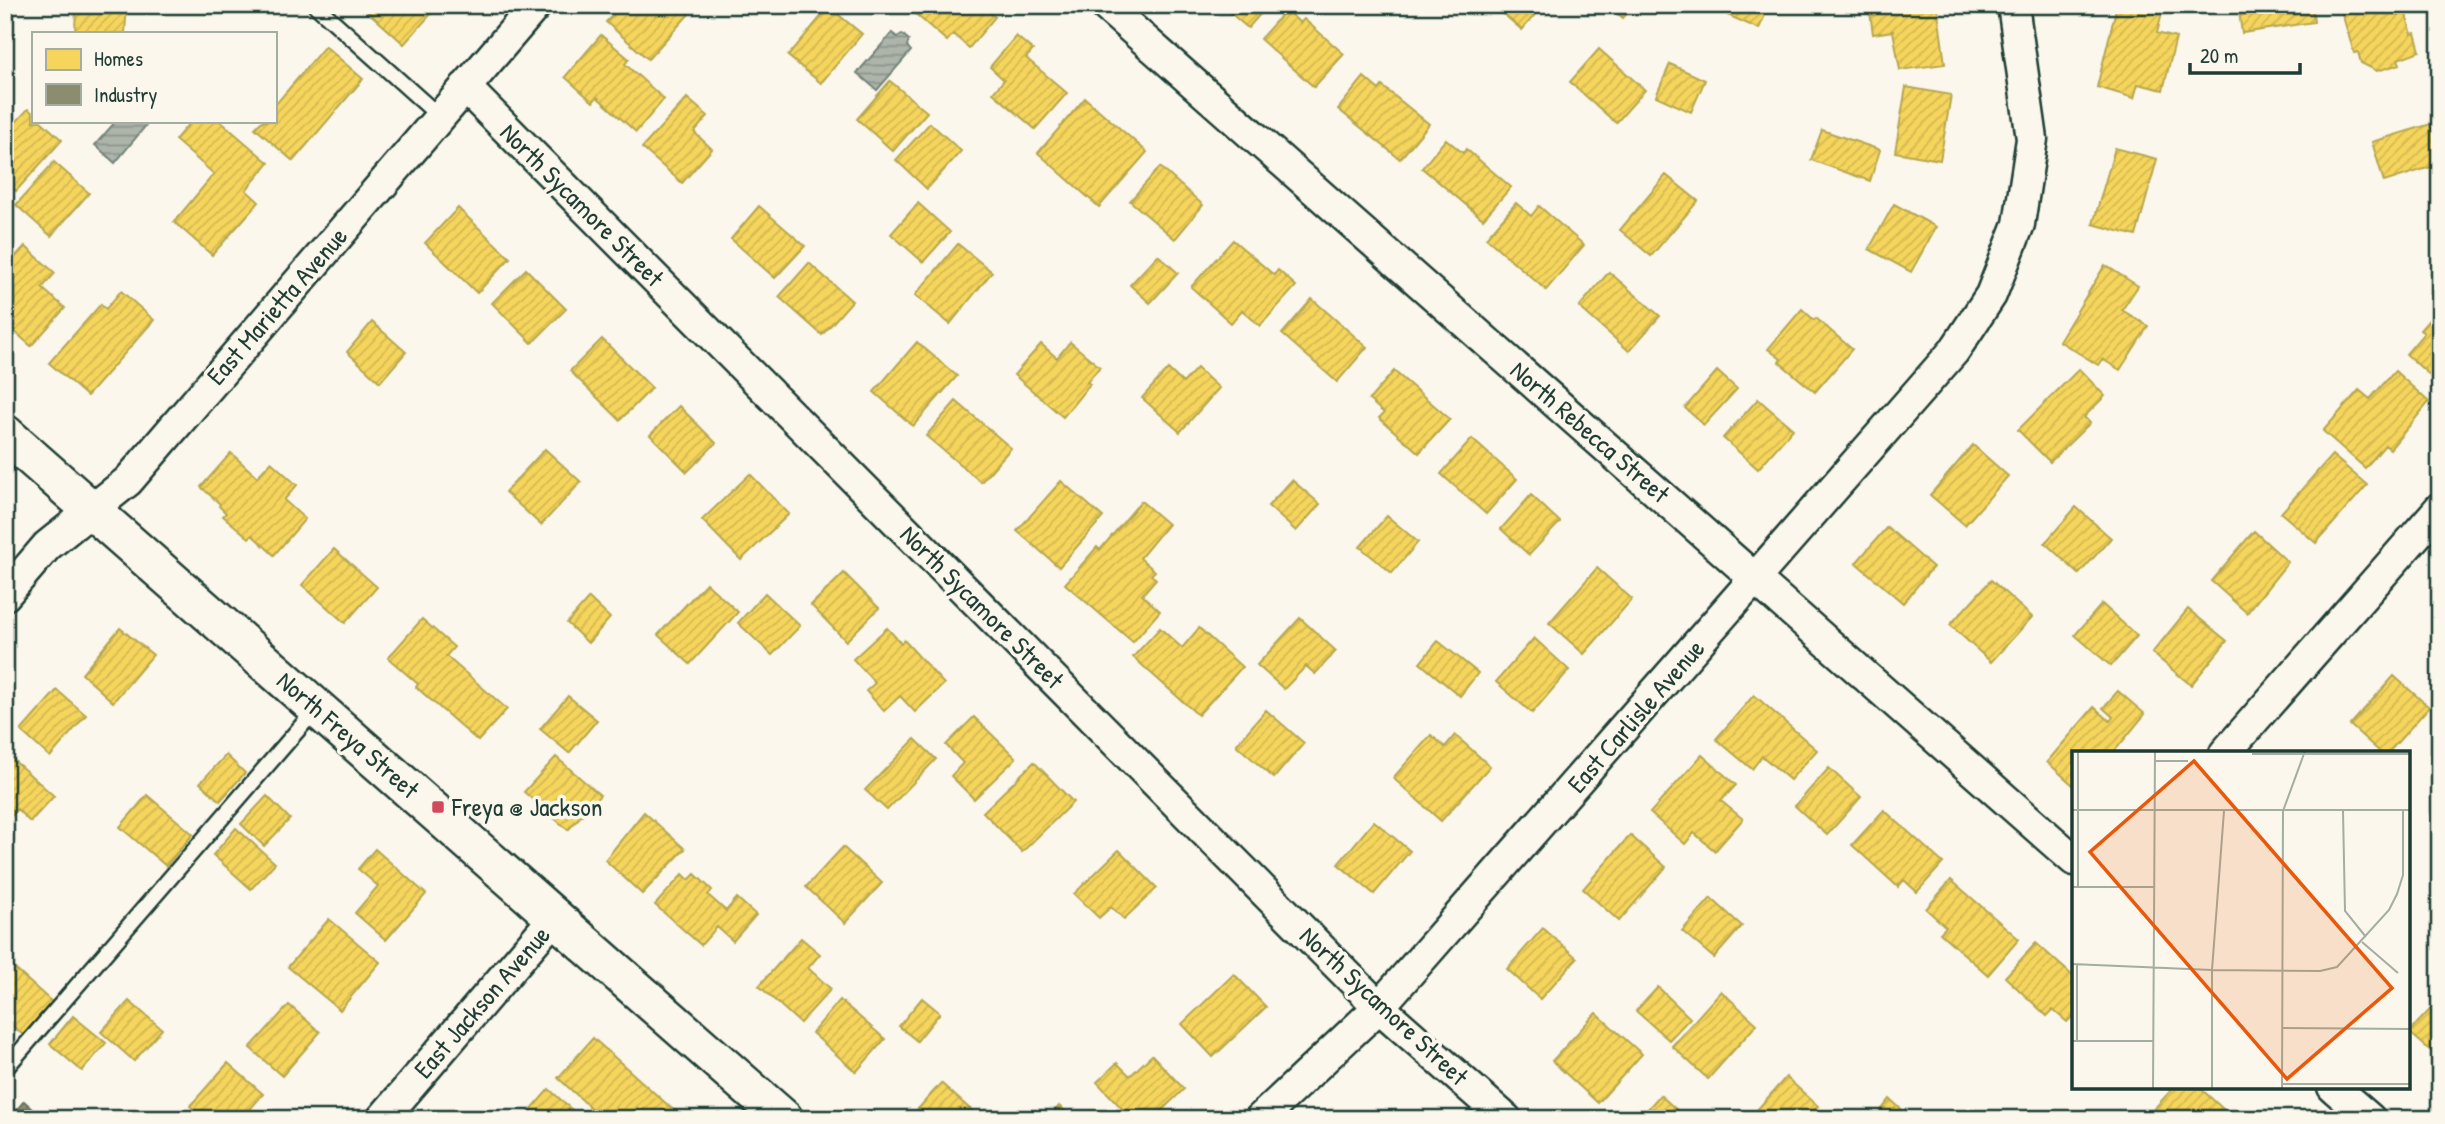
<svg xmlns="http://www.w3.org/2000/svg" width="2445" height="1124" font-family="'Patrick Hand',sans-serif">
	<defs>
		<pattern id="water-rules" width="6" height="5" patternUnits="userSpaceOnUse" patternTransform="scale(1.75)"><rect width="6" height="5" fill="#adb4aa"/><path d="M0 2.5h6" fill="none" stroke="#8c948b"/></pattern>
		<pattern id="homes-hatch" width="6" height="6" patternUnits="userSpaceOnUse" patternTransform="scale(1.75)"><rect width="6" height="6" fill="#f6d55c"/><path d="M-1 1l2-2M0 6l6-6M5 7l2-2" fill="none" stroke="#d2b851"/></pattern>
		<pattern id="industry-hatch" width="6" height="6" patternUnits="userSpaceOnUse" patternTransform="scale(1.75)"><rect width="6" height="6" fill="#8c8c6e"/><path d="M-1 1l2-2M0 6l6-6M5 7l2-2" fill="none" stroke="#72745b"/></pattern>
	</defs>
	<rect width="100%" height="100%" fill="#fbf7ec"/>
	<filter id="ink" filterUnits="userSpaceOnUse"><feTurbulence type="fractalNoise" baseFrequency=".0143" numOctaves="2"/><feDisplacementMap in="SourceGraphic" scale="14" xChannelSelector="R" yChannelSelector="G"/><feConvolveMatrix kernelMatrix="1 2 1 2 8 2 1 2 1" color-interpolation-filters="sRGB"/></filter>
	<g filter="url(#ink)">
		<path fill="url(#water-rules)" stroke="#74847b" stroke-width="2" d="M892,33L897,37L902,34L909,40L907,46L911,51L877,90L857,73Z
			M116,121L148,123L115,163L95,145Z"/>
		<path fill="url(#homes-hatch)" stroke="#b6a750" stroke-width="2" d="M76,5H127L125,33H75Z
			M373,5H439L404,44L367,11Z
			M622,5H679L689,14L648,59L606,22Z
			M905,5H980L995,17L969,48L953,34L947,41Z
			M1221,5H1268L1248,28Z
			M1493,5H1543L1522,30Z
			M1608,5H1634L1623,18Z
			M1705,5H1769L1759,29Z
			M1869,5H1937L1945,64L1900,70L1893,31L1873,34Z
			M2117,5H2164L2157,33L2176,38L2163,90L2138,84L2134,98L2097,87Z
			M2238,5H2312L2314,22L2242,33Z
			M2358,5H2403L2412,34L2415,33L2420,51L2398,59L2400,64L2377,71L2361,63L2358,52L2354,53L2341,10Z
			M829,7L862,34L821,83L788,56Z
			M1286,10L1300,23L1304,19L1344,54L1314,87L1260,39Z
			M601,35L629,59L625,64L664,99L636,132L597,97L593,102L565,77Z
			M1016,36L1033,50L1026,58L1067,93L1035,129L993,93L1004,80L990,67Z
			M325,46L363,79L293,161L255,128L262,121H275V105Z
			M1599,49L1645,90L1616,123L1570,82Z
			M1670,64L1705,80L1691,112L1656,96Z
			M1364,77L1379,90L1382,86L1429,124L1400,159L1338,109Z
			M890,81L927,112L893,151L857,119Z
			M1906,87L1951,95L1940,160L1895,152Z
			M687,98L708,116L694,132L712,149L682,183L642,148Z
			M1085,98L1147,152L1099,207L1038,153Z
			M28,109L33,113V121H41L62,140L16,191L5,181V134Z
			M191,121H220L269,163L246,190L259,202L212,255L174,222L214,174L175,140Z
			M930,123L961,151L927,189L896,160Z
			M2431,124L2440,153V164L2384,182L2372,142Z
			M1822,130L1880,150L1870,181L1811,160Z
			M1446,139L1463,153L1466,149L1511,187L1483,219L1422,168Z
			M2115,148L2157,159L2136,236L2093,224Z
			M54,162L89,193L51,236L16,205Z
			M1160,167L1203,205L1175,239L1130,201Z
			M1666,175L1698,201L1651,256L1620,230Z
			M918,203L950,232L923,262L891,234Z
			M1516,203L1531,216L1539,206L1584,245L1546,290L1486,238Z
			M1894,204L1936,227L1911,272L1869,249Z
			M759,206L805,246L775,278L731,239Z
			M458,208L510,258L477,293L425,243Z
			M1233,240L1274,275L1278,270L1296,286L1260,326L1242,310L1231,323L1191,287Z
			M958,244L992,272L950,324L915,295Z
			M25,246L55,273L42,288L65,308L31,346L5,323V268Z
			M1158,255L1178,273L1150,303L1130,285Z
			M809,263L852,301L822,335L779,297Z
			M2105,265L2138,286L2122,310L2148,326L2120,370L2102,359L2098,365L2059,341Z
			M526,269L566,309L532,343L492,303Z
			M1609,272L1660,316L1629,351L1579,307Z
			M121,291L154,320L87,396L49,363L101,304L106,309Z
			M1312,299L1367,347L1337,382L1282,334Z
			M2440,307V375L2435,380L2406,354L2424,333L2420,330Z
			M1802,309L1814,320L1816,318L1852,349L1815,392L1779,362L1781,359L1768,349Z
			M372,322L406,352L380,382L347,352Z
			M602,339L652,388L620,420L570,371Z
			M917,342L957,376L913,426L874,392Z
			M1070,342L1100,367L1087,382L1090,384L1063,417L1014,375L1041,344L1057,358Z
			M1197,368L1219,388L1180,432L1142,398L1168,369L1183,383Z
			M2079,369L2105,396L2084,417L2090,423L2050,462L2018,430Z
			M1394,371L1450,419L1419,453L1379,418L1384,413L1369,400Z
			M1717,371L1737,389L1704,425L1685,408Z
			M2395,371L2429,402L2390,449L2385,445L2365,468L2323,431L2359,390L2370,399Z
			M1758,399L1793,429L1758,469L1723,438Z
			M956,401L1011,448L981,482L926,436Z
			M679,406L716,443L687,472L650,435Z
			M1472,439L1517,479L1486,514L1441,474Z
			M1973,445L2008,476L1965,525L1930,495Z
			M545,449L581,482L541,525L505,492Z
			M231,453L257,477L271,462L297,485L284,500L305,519L274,555L252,535L249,538L223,516L226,513L219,506L220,504L201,487Z
			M2332,455L2367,485L2316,543L2281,513Z
			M750,474L789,514L741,560L702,520Z
			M1292,480L1320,504L1296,531L1268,506Z
			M1061,481L1103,517L1059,567L1017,531Z
			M1531,495L1560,522L1529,555L1501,529Z
			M1141,501L1168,524L1140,558L1155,571L1151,575L1156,579L1142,595L1160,611L1133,642L1065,584L1097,547L1100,550Z
			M2076,507L2111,538L2079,574L2045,543Z
			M1387,516L1418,542L1392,573L1360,547Z
			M1887,527L1933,567L1903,603L1856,563Z
			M2254,531L2288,562L2247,613L2211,581Z
			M334,549L377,587L345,623L302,585Z
			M1597,568L1632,599L1584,654L1549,623Z
			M844,573L879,608L846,641L811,605Z
			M1991,580L2032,617L1991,662L1950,625Z
			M706,583L738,612L690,664L658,635Z
			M765,593L800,626L772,655L738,623Z
			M589,598L610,618L588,643L567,623Z
			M2102,604L2137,636L2111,666L2075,635Z
			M2188,609L2227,641L2191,685L2152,653Z
			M1300,618L1336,651L1315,674L1306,666L1284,689L1257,665Z
			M422,619L454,647L446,656L507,709L478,741L416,687L418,684L388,658Z
			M120,628L153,655L113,702L82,674Z
			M887,628L901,643L904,640L944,684L915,712L900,696L884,711L866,691L875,683L853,659Z
			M1160,628L1182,648L1199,628L1242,667L1198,715L1133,657Z
			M1534,638L1569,670L1532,713L1496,682Z
			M1438,641L1478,673L1460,696L1420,663Z
			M2394,676L2429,707L2388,753H2381L2350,725Z
			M57,690L86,715L50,757L21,731Z
			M2118,691L2145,714L2113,753H2074V786L2047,762L2094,707L2110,721L2113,717L2103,708Z
			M1754,695L1817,750L1790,780L1762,756L1752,769L1716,739Z
			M568,696L597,720L569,753L540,729Z
			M1266,710L1304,743L1274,778L1236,745Z
			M974,717L1016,758L974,799L951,776L963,763L946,745Z
			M1431,735L1445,747L1455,735L1490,766L1441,821L1393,778Z
			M915,739L936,759L887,810L865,790Z
			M226,755L245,773L220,801L200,783Z
			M1702,755L1736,785L1721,801L1743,819L1715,851L1694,833L1685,844L1650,813Z
			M10,757L54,796L30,822L17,809L5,823V762Z
			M556,757L600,795L568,830L524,792Z
			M1034,762L1073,802L1022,852L983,812Z
			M1829,768L1861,797L1827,835L1795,806Z
			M147,795L193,834L166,866L120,827Z
			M267,796L290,819L264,846L241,824Z
			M1884,810L1943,863L1917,892L1904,880L1898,887L1852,845Z
			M644,812L685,849L642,894L605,860Z
			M1374,821L1410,851L1374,894L1338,864Z
			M236,828L275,863L251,889L213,855Z
			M1630,835L1666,867L1619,921L1583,889Z
			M843,847L882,883L845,923L806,887Z
			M375,849L426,894L386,940L355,913L378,886L358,869Z
			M1119,850L1157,888L1124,919L1111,907L1099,918L1074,894Z
			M683,874L689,880L695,874L712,890L708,895L726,911L737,898L756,915L733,941L717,927L701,945L655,905Z
			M1951,880L2019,939L1988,975L1940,933L1946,927L1926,909Z
			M1711,898L1742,926L1714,958L1682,931Z
			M329,919L380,962L340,1010L288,967Z
			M1543,928L1577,958L1540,999L1507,969Z
			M801,938L820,954L808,968L831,989L800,1023L759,986Z
			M2036,943L2074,977V1015L2067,1022L2053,1010L2047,1016L2005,977Z
			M5,960L52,1002L23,1035L5,1019Z
			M1234,974L1266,1007L1213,1057L1182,1024Z
			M1658,987L1690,1018L1669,1040L1636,1011Z
			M1721,991L1757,1024L1708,1079L1672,1046Z
			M922,998L940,1013L917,1041L899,1026Z
			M2440,999V1059L2409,1032Z
			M840,1000L885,1039L856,1072L812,1033Z
			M129,1001L162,1029L134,1061L101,1032Z
			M289,1005L320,1032L282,1076L250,1048Z
			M1596,1013L1642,1054L1598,1103L1552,1061Z
			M73,1016L106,1043L82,1071L50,1044Z
			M593,1038L680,1116L678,1119H603L558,1078Z
			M1152,1055L1184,1089L1153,1119H1132L1097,1082L1117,1063L1130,1076Z
			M228,1063L263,1094L242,1119H205L190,1106Z
			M1786,1077L1818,1106L1806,1119H1749Z
			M941,1083L981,1119L910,1118Z
			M2174,1087H2199L2234,1119H2163L2153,1110Z
			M549,1089L582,1119H523Z
			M1660,1095L1687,1119H1639Z
			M1890,1099L1912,1119H1874Z
			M1059,1106L1075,1119H1048Z"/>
		<path fill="url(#industry-hatch)" stroke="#6b745d" stroke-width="2" d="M24,1101L44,1119H9Z"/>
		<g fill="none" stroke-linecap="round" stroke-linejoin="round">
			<defs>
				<path id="service" d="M315,5L440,117
					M5,1069L316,709"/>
				<path id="minor" d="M1105,5L2074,860
					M465,87L1379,1007L1506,1119
					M5,595L47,546L128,481L536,5
					M2225,753L2440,508
					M2333,1087L2370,1119
					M382,1119L555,917
					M1260,1119L1379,1007L1954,351L1991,295L2019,224L2032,139L2013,5"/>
				<path id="tertiary" d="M5,434L784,1119"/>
			</defs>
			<use href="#service" stroke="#1f3d34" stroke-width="19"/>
			<use href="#minor" stroke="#1f3d34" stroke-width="35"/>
			<use href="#tertiary" stroke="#1f3d34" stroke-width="42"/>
			<use href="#service" stroke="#fbf7ec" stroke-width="14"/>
			<use href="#minor" stroke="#fbf7ec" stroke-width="30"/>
			<use href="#tertiary" stroke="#fbf7ec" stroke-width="37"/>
		</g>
	</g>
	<rect fill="#d1495b" stroke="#fbf7ec" stroke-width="2.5" x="431" y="800" width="14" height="14" rx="3.5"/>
	<g text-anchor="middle" stroke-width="7" stroke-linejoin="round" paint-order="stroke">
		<g font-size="26" fill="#1f3d34" stroke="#fbf7ec">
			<text transform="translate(582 205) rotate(45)" y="9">North Sycamore Street</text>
			<text transform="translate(277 306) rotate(-49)" y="9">East Marietta Avenue</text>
			<text transform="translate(1590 432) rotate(41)" y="9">North Rebecca Street</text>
			<text transform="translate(982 607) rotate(45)" y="9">North Sycamore Street</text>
			<text transform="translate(1636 716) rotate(-49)" y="9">East Carlisle Avenue</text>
			<text transform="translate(348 735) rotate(41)" y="9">North Freya Street</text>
			<text transform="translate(482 1002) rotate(-49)" y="9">East Jackson Avenue</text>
			<text transform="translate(1384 1006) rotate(43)" y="9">North Sycamore Street</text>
		</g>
		<g font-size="26" fill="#1f3d34" stroke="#fbf7ec" text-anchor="start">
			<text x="452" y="816">Freya @ Jackson</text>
		</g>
	</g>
	<g transform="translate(2072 751)">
		<rect width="338" height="338" fill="#fbf7ec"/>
		<path fill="none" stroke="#a3ada2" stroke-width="2" d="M180,3H338M83,10H116M0,59H338M271,60L273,160L294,186M0,136H82M6,136V0M290,191L326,222M0,213L140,219L248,220L265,216L317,159L325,143L331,124V60M210,277L338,278M0,290H81M5,290V213M210,333H338M81,338L83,0M140,338V219L152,60M210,338L211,60L233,0"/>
		<path fill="#e8590c" fill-opacity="0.15" stroke="#e8590c" stroke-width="3.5" d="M122,10L320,237L215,328L18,101Z"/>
		<rect width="338" height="338" fill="none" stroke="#1f3d34" stroke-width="3.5"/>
	</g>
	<rect width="2445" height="1124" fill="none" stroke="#fbf7ec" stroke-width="28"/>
	<rect x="14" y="14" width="2417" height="1096" fill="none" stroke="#1f3d34" stroke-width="2.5" filter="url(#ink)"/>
	<rect x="32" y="32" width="245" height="91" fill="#fbf7ec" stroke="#a3ada2" stroke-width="2"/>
	<rect x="46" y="49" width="35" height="21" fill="#f6d55c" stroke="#a3ada2" stroke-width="2"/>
	<text x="94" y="66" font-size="21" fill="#1f3d34">Homes</text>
	<rect x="46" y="84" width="35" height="21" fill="#8c8c6e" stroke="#a3ada2" stroke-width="2"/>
	<text x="94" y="102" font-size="21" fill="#1f3d34">Industry</text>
	<path d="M2190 63v10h110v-10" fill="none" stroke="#1f3d34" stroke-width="3.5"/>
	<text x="2200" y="63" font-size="21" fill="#1f3d34" stroke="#fbf7ec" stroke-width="5" paint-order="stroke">20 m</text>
</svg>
